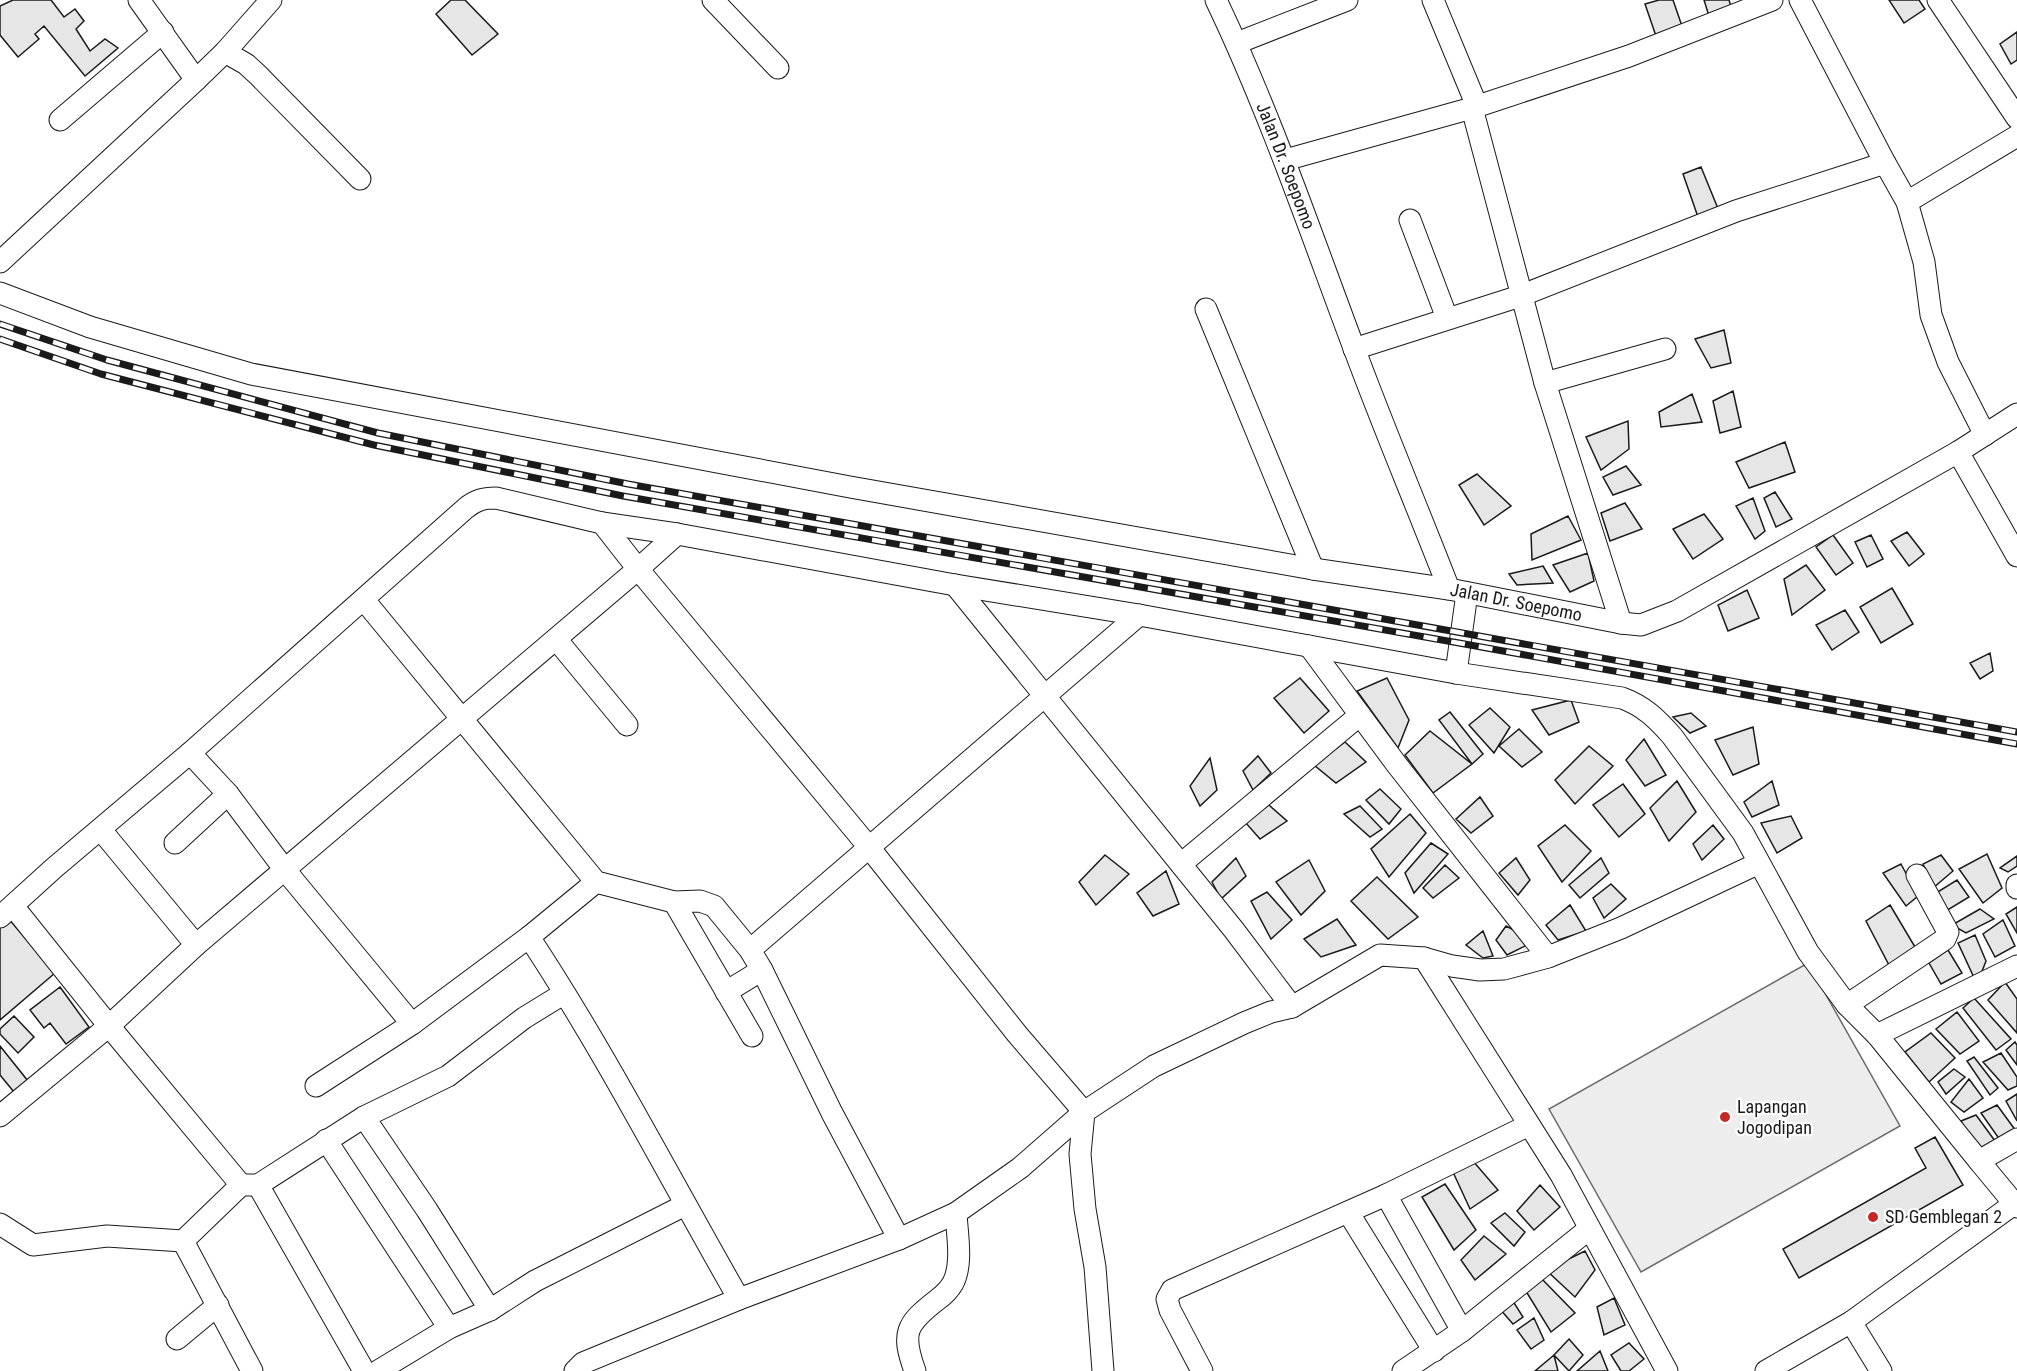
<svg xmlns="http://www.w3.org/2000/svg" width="2017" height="1371" font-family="'Roboto Condensed',sans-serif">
	<rect width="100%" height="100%" fill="#fff"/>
	<path fill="#ededed" stroke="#6a6a6a" stroke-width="1.5" d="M1808,963L1900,1126L1641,1272L1549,1109Z"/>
	<path fill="#e6e6e6" stroke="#1a1a1a" stroke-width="1.5" d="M13,0H51L64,17L75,9L84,21L76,29L90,51L105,39L118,48L85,76L44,26L35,34L39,39L18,57L0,35V6Z
		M451,0H465L498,34L472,55L436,14Z
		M1659,0H1673L1683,29L1657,39L1645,4Z
		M1704,0H1729L1732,10L1709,16Z
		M1889,0H1919L1925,9L1904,23Z
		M2017,32V60L2011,64L2000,44Z
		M1701,167L1719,211L1698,217L1683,174Z
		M1724,330L1731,363L1711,368L1695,339Z
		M1733,391L1741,427L1720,433L1713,401Z
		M1692,394L1702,422L1661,427L1659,412Z
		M1628,421L1629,449L1601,470L1586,437Z
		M1785,442L1795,472L1749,488L1736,462Z
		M1626,466L1641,485L1613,495L1603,477Z
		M1477,474L1511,506L1484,525L1459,485Z
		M1775,492L1792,519L1776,527L1764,498Z
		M1753,498L1765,531L1755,539L1736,506Z
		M1625,503L1642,529L1610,541L1601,513Z
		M1704,514L1723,539L1693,559L1673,529Z
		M1568,516L1581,540L1532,560L1531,534Z
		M1907,532L1924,554L1909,566L1891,541Z
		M1833,535L1853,563L1836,575L1816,547Z
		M1871,535L1883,559L1867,567L1855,542Z
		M1588,553L1594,581L1570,592L1553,565Z
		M1806,565L1825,590L1792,615L1784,579Z
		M1543,566L1553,583L1517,585L1509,574Z
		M1892,588L1913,624L1881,643L1860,607Z
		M1747,590L1759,618L1728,631L1718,605Z
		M1845,610L1859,632L1832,650L1816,625Z
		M1990,653L1993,671L1980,679L1970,663Z
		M1300,678L1329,711L1304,733L1274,698Z
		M1387,678L1409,720L1398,748L1357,691Z
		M1571,700L1579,722L1549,735L1532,710Z
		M1490,708L1510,727L1494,753L1469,725Z
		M1450,712L1483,754L1472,764L1439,720Z
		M1691,713L1706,726L1690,733L1673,717Z
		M1753,727L1759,764L1733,775L1715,740Z
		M1519,729L1542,752L1522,767L1499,746Z
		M1430,731L1472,764L1433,793L1405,755Z
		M1644,739L1666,775L1645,786L1626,760Z
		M1345,742L1366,762L1336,783L1314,765Z
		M1589,746L1613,766L1575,804L1555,780Z
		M1258,756L1271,773L1253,790L1243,771Z
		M1210,758L1217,790L1200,806L1190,786Z
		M1677,781L1696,812L1669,841L1650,808Z
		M1772,781L1779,805L1752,817L1744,802Z
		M1623,784L1645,814L1619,837L1593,805Z
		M1380,789L1401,809L1389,824L1366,800Z
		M1480,797L1493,816L1471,833L1456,819Z
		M1269,805L1287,821L1260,839L1245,822Z
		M1360,806L1382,829L1370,837L1344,814Z
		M1410,814L1426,833L1389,877L1371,849Z
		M1791,816L1802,838L1777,853L1761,823Z
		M1565,825L1591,851L1562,882L1538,846Z
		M1713,825L1724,839L1702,860L1693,844Z
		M1431,843L1448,854L1414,893L1405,873Z
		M1987,854L2002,888L1983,903L1959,869Z
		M1105,855L1129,874L1096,905L1079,882Z
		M1941,855L1953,871L1933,888L1923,864Z
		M2017,856V866L2008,872L2000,868Z
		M1236,858L1246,876L1221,899L1212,882Z
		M1516,858L1530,880L1518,895L1499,873Z
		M1601,858L1609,873L1580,898L1569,885Z
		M1309,860L1325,891L1301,915L1276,882Z
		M1901,864L1918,896L1906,906L1883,873Z
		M1445,865L1459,878L1433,898L1423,888Z
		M1166,871L1179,904L1153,916L1137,893Z
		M1377,877L1418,917L1388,939L1351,901Z
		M1957,880L1969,897L1946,911L1936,893Z
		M1611,884L1626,899L1604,918L1593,898Z
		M1267,892L1292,920L1271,939L1251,901Z
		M1570,905L1586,931L1558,940L1546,925Z
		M1890,905L1918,952L1890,967L1866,921Z
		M2017,907V933L2006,914Z
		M1980,909L1994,919L1966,933L1952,925Z
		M8,918L55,973L0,1020V925Z
		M1337,919L1356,945L1321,957L1304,939Z
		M2003,920L2015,946L1995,957L1983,934Z
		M1506,926L1535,941L1507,955L1496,940Z
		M1483,931L1493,956L1483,958L1466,945Z
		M1975,935L1986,961L1977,984L1958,943Z
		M1948,950L1962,973L1941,984L1929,963Z
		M2005,982L2017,999V1033L1988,1000Z
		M60,987L89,1027L66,1044L50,1023L44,1028L30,1010Z
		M1974,998L2011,1039L1996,1050L1963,1008Z
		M1957,1012L1979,1041L1960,1054L1936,1029Z
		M14,1016L34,1037L18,1053L0,1034V1029Z
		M1931,1033L1955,1058L1929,1082L1905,1052Z
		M2015,1042L2017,1045V1065L2006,1050Z
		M0,1046L28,1081L14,1092L0,1075Z
		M2001,1053L2017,1077V1086L2008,1090L1983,1062Z
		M1974,1057L1998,1088L1990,1095L1967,1061Z
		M1954,1069L1965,1077L1946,1094L1938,1082Z
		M1969,1079L1983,1098L1964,1112L1951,1102Z
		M2017,1094V1121L2006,1101Z
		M1997,1105L2016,1131L2000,1140L1981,1113Z
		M1976,1115L1998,1145L1979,1153L1961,1121Z
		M1935,1137L1963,1185L1799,1278L1783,1249L1926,1168L1915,1148Z
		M1473,1161L1498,1190L1470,1209L1452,1170Z
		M1445,1184L1476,1230L1454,1250L1422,1197Z
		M1540,1185L1560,1207L1534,1230L1517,1211Z
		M1505,1213L1525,1232L1514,1246L1491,1223Z
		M1484,1236L1506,1254L1475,1280L1461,1260Z
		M1585,1251L1595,1270L1575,1297L1546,1270Z
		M1540,1277L1575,1313L1551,1332L1524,1288Z
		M1511,1298L1523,1317L1513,1324L1499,1308Z
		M1614,1298L1625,1325L1604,1335L1597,1307Z
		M1534,1318L1544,1340L1531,1349L1517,1330Z
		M1569,1339L1583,1355L1569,1371L1554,1355Z
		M1629,1343L1644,1359L1629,1371H1621L1611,1355Z
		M1600,1351L1608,1371H1577Z
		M1554,1355L1558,1371H1535Z"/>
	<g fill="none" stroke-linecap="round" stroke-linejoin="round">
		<defs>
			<g id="minor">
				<path d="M139,0L196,80L225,52L271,0"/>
				<path d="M713,0L778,68"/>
				<path id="s1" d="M1216,0C1270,113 1310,231 1354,348C1384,429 1418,509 1449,589L1621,623L1641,625L1677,611L1958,452L2017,414"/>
				<path d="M1433,0L1477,106"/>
				<path d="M1800,0L1885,163L1907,202L1924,262L1931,315L1948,362L1985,435"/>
				<path d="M1938,0L2017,118"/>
				<path d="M1237,43L1347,0"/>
				<path d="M225,52L246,64L258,75L360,179"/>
				<path d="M1472,108L1545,383L1621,623"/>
				<path d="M60,120L163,32"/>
				<path d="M1285,160L1472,108L1629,56L1772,0"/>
				<path d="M1907,202L2017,136"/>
				<path d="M1410,220L1447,318"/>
				<path d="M0,262L196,80"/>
				<path d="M0,293L90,327L251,374L850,487L1313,569L1449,589"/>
				<path d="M1206,309L1313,569"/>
				<path d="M1354,349L1520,296L1736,211L1885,163"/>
				<path d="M1545,383L1665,349"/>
				<path d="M1958,452L2017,556"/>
				<path d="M602,523L638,569L677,534"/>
				<path d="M955,585L1234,930L1292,1007"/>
				<path d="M364,600L596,882L674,902L700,901L714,906L750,950L762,970L832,1113L899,1239"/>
				<path d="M556,639L627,725"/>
				<path d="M1309,646L1397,765L1548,957"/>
				<path d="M1456,673L1467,593"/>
				<path d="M190,753L228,794L285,870L412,1024"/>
				<path d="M101,830L196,945"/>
				<path d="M175,843L228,794"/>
				<path d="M1181,864L1360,715"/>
				<path d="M596,882L529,937C605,1052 670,1179 739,1299"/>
				<path d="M2017,885V888"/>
				<path d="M674,902L752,1036"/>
				<path d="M13,906L109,1026L241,1185"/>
				<path d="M0,917L54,868L190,753L466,508C476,500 483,498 496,498L602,523L677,534L955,585L1139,615L1456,673L1622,698C1644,706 1657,719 1672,736L1743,833L1808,952L1847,1005L1877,1035L1979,1161L2017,1139"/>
				<path d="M750,950L1139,615"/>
				<path d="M1424,958L1561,1175L1667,1371"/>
				<path d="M726,992L762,970"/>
				<path d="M1847,1005L1945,939L1948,932L1917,875"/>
				<path d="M1877,1035L2017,966"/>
				<path d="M316,1086L412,1024L529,937"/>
				<path d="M0,1116L109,1026L196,945L638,569L868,846L1017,1034L1084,1112L1080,1154L1085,1209L1095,1267L1103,1371"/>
				<path d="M364,1117L427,1210L490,1310"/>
				<path d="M326,1140L449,1328"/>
				<path d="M1979,1161L2017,1207"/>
				<path d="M258,1185L364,1371"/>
				<path d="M1386,1195L1462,1331"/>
				<path d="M1348,1212L1434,1351"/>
				<path d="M0,1224L33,1245L107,1236L183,1241L241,1185H258L364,1117L448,1076L524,1018L563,994"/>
				<path d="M183,1241L252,1371"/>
				<path d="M1851,1322L1881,1371"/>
				<path d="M177,1339L218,1305"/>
				<path d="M378,1371L449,1328L490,1310L535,1281L685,1205"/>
				<path d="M575,1371L583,1363L739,1299L899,1239L956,1213L1020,1168L1084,1112L1154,1066L1244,1023L1271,1012L1292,1007L1380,955L1424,958L1452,966L1480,970L1504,969L1548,957L1621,928L1759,863"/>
				<path d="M915,1371C901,1333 906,1324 937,1300C944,1295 949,1290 953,1283C963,1264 957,1234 956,1213"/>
				<path d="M1202,1371L1170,1310L1167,1299L1172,1290L1386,1195L1529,1125"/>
				<path d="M1403,1371L1462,1331L1589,1229"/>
				<path d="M1766,1371L1851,1322L2014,1204"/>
			</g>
		</defs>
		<use href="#minor" stroke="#1a1a1a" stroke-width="23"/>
		<use href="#minor" stroke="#fff" stroke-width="21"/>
		<defs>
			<path id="rail" d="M0,324L107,360L378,433L628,484L2017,732
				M0,339L101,374L374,445L623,496L1459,643L2017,744"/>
		</defs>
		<use href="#rail" stroke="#1a1a1a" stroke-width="7"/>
		<use href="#rail" stroke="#fff" stroke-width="4.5" stroke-dasharray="14" stroke-linecap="butt"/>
	</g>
	<g fill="#c62828" stroke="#fff" stroke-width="2">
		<circle cx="1725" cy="1117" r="6"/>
		<circle cx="1873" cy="1217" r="6"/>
	</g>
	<g text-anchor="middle" stroke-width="4.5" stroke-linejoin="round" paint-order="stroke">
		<g font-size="18" fill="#1a1a1a" stroke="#fff">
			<text dy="6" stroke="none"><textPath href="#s1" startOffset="180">Jalan Dr. Soepomo</textPath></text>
			<text dy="6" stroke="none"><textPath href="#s1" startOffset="702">Jalan Dr. Soepomo</textPath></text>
		</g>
		<g font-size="18" fill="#1a1a1a" stroke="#fff" text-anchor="start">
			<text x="1737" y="1113">Lapangan<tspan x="1737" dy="21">Jogodipan</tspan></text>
			<text x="1885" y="1223">SD Gemblegan 2</text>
		</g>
	</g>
</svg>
